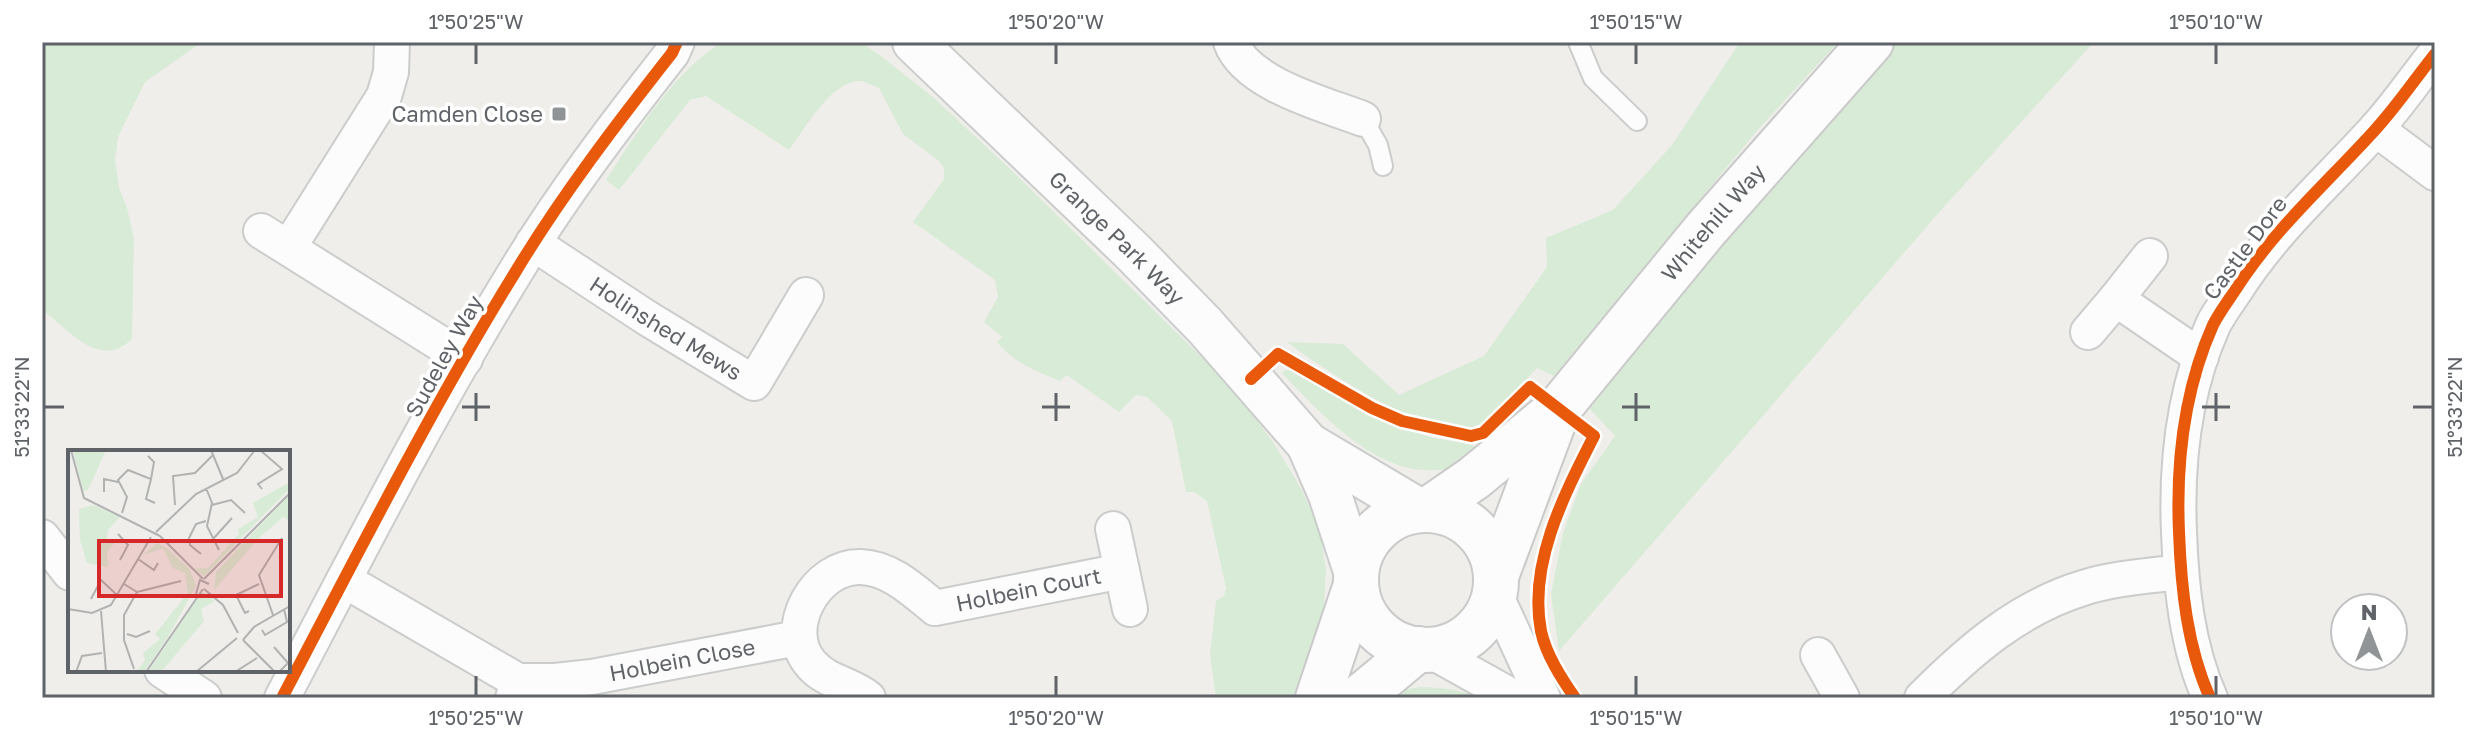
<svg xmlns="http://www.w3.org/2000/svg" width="2477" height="740" font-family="'Golos Text',sans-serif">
	<rect width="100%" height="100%" fill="#efeeea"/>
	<path fill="#d8ebd6" d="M42,42H202L145,82L118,137L115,160L119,188L127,208L134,238L132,339C99,371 69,329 42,310Z
		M722,42H860L881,56L934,98L1007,166L1234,389L1273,442L1302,490L1320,531L1326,571L1324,604L1302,698H1216L1210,655L1216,601L1224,596L1226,588L1207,501L1194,492H1186L1172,421L1147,397L1136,395L1119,412L1067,375L1060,381C1036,371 1014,363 997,342L1002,337L984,322L998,297L995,280L913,222L944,179V168L939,161L903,134L879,88C874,86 866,82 861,81C832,79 804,130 789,150L706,96L690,100L619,190L606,180C638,131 672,74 722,42Z
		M1740,42H1838L1756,132L1554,376L1537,368C1522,383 1502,410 1486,421C1441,452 1324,369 1287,342L1343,344L1399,395L1484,356L1547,267L1546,238L1613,210L1672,145Z
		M1898,42H2094L1942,209L1559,651L1551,594L1563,533L1581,484L1615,436L1589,408L1822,123Z
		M1290,368L1348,403L1394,425L1433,438L1471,444L1476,448C1471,454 1465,461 1458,465C1451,470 1442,470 1434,470C1375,474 1319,412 1282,373Z
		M1420,687C1440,688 1460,688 1477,698H1386L1398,691Z"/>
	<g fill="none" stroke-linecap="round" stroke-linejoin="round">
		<defs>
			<path id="service" d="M1578,42L1593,78L1637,121
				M1363,119L1378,145L1383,166"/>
			<g id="minor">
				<path d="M1231,42C1246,84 1324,104 1363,119"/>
				<path d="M2376,129L2435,173"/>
				<path d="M261,231L465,359"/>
				<path id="s1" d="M533,243L647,318L754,383L806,295"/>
				<path d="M289,247L384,96L391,72L392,42"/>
				<path d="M2116,299L2150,256"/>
				<path d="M2088,332L2116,299L2201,357"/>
				<path d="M42,537L70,573"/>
				<path d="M1122,571L1130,609"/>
				<path d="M344,580L518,681L513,698"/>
				<path d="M1495,594L1543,698"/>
				<path d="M1429,650L1515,698"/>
				<path d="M1818,655L1842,698"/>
				<path d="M162,670L204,698"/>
				<path id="s2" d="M518,681H555L592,677L798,638"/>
				<path d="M282,698C357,555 431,409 516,271C562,195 617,123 672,53L677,42"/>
				<path id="s3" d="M868,698C851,684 826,682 811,664C780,629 816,565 861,567C890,568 913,590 935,608L1122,571L1113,529"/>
				<path d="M1922,698C1969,651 2018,608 2083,588C2114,578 2149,576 2181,572"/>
				<path d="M2210,698C2187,647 2181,587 2179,532C2176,462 2184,390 2213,325C2219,313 2228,301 2236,289C2275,228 2327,183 2375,130C2397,106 2415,79 2435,54"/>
			</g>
			<g id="tertiary">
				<path id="s4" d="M914,42L1134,253L1205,326L1308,444L1419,510"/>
				<path d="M1308,444L1330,495L1356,574"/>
			</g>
			<g id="secondary">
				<path id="s5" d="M1429,509L1474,478L1559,408L1706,229L1871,42"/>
				<circle cx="1426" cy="580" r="70"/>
				<path d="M1496,576L1558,410"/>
				<path d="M1318,698L1356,585"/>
				<path d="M1359,698L1418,649"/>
			</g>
		</defs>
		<use href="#service" stroke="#cbcccc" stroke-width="22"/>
		<use href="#minor" stroke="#cbcccc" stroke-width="38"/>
		<use href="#tertiary" stroke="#cbcccc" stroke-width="46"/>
		<use href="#secondary" stroke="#cacacb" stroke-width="48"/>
		<use href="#service" stroke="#fdfcfc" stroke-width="18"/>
		<use href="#minor" stroke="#fdfcfc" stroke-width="34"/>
		<use href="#tertiary" stroke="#fdfcfc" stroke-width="42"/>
		<use href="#secondary" stroke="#fdfcfc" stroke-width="44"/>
		<defs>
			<path id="cycleway" d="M1251,379L1278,354L1372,408L1402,421L1471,436L1483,433L1530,387L1594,436C1564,495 1528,564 1541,631C1546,655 1562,679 1575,698
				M282,698C357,555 431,409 516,271C562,195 617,123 672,53L677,42
				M2210,698C2187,647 2181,587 2179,532C2176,462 2184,390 2213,325C2219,313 2228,301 2236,289C2275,228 2327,183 2375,130C2397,106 2415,79 2435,54"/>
		</defs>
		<use href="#cycleway" stroke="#fff" stroke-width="17"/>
		<use href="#cycleway" stroke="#e8590c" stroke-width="12"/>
	</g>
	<path fill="none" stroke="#5f6368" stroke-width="3" d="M476,44V64M1056,44V64M1636,44V64M2216,44V64M476,393V421M1056,393V421M1636,393V421M2216,393V421M44,407H64M462,407H490M1042,407H1070M1622,407H1650M2202,407H2230M2413,407H2433M476,676V696M1056,676V696M1636,676V696M2216,676V696"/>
	<rect fill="#919496" stroke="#fff" stroke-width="3" x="551" y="106" width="16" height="16" rx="4"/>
	<g text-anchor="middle" stroke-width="7" stroke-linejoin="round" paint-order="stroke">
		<g font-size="22" fill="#5f6368" stroke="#fff" text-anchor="end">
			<text x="543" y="122">Camden Close</text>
		</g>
		<g font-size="22" fill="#5f6368" stroke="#fff">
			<text dy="8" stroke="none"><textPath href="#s5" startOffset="406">Whitehill Way</textPath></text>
			<text dy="8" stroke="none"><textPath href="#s4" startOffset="282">Grange Park Way</textPath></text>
			<text transform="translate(2245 248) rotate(-53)" y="8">Castle Dore</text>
			<text dy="8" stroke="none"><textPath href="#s1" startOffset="158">Holinshed Mews</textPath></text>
			<text transform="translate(444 356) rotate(-61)" y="8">Sudeley Way</text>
			<text dy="8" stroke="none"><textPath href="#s3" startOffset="382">Holbein Court</textPath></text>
			<text dy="8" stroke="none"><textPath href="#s2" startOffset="166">Holbein Close</textPath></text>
		</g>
	</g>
	<g transform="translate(68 450)">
		<rect width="222" height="222" fill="#efeeea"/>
		<path d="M5,0H38L20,40L15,41ZM222,32V38L136,126L126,119L140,118L171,84L170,79L190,67L185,53ZM222,44V71L215,67L190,89L146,140L148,122ZM25,55L52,67L40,80L39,88L47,92L39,102L40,117L19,113L12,90L11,59ZM89,93L100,99L122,120L128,136L100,187L76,222H69L77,210L75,203L92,189L87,184L120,143L117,123L105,118L95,98L75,105ZM134,142L147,151L133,159L136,171L93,222H80Z" fill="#d8ebd6"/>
		<path fill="none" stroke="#b1b2b2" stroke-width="2" d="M3,0L16,48L92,86M143,0L155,29M192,0L214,19L190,34L194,39M80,6L86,12L83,29M138,38L144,53L139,76L151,100M36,42V29L50,32M107,55L105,26L127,23L145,5M144,55L163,50L177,63M54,63L59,47L50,30L60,20L83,29L78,49L87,53M88,82L128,44L169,23L187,0M50,84L60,95L52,110M92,86L135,129M145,89L164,68M133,104L122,95L121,88L128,74L138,71M70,109L86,120L90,113M136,129L222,43M56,134L69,142L56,165V190L66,219M136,139L155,155L170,183M69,142L113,131M128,144L132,130L141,134M23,149L33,130L50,146M0,159L24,163L43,155L83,87M33,161L38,222M181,161L177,163L168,145L191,134M205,165L191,125L214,88M194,180L197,185L219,172L216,159M59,184L68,187L82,181M175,190L186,177L222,156M175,190L207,222M206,197L220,213L211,222M8,222L14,206L34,203M78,222L135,139M128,222L169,188M167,222L189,208"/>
		<path fill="#d62828" fill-opacity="0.15" stroke="#d62828" stroke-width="4" d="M31,91H213V146H31Z"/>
		<rect width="222" height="222" fill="none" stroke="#5f6368" stroke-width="4"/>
	</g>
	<rect width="2477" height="740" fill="none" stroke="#ffffff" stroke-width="88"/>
	<g transform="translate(2369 632)"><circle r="38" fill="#ffffff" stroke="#bfc1c3" stroke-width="2"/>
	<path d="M0-6L14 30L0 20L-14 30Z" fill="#919496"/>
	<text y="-12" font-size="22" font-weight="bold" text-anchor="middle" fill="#5f6368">N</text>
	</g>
	<rect x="44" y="44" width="2389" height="652" fill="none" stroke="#5f6368" stroke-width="3"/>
	<g font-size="20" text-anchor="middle" fill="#5f6368">
		<text x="476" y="29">1°50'25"W</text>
		<text x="1056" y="29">1°50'20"W</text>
		<text x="1636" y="29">1°50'15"W</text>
		<text x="2216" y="29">1°50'10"W</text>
		<text transform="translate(22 407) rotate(-90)" y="7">51°33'22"N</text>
		<text transform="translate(2455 407) rotate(-90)" y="7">51°33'22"N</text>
		<text x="476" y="725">1°50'25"W</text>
		<text x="1056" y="725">1°50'20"W</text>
		<text x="1636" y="725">1°50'15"W</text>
		<text x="2216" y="725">1°50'10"W</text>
	</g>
</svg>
